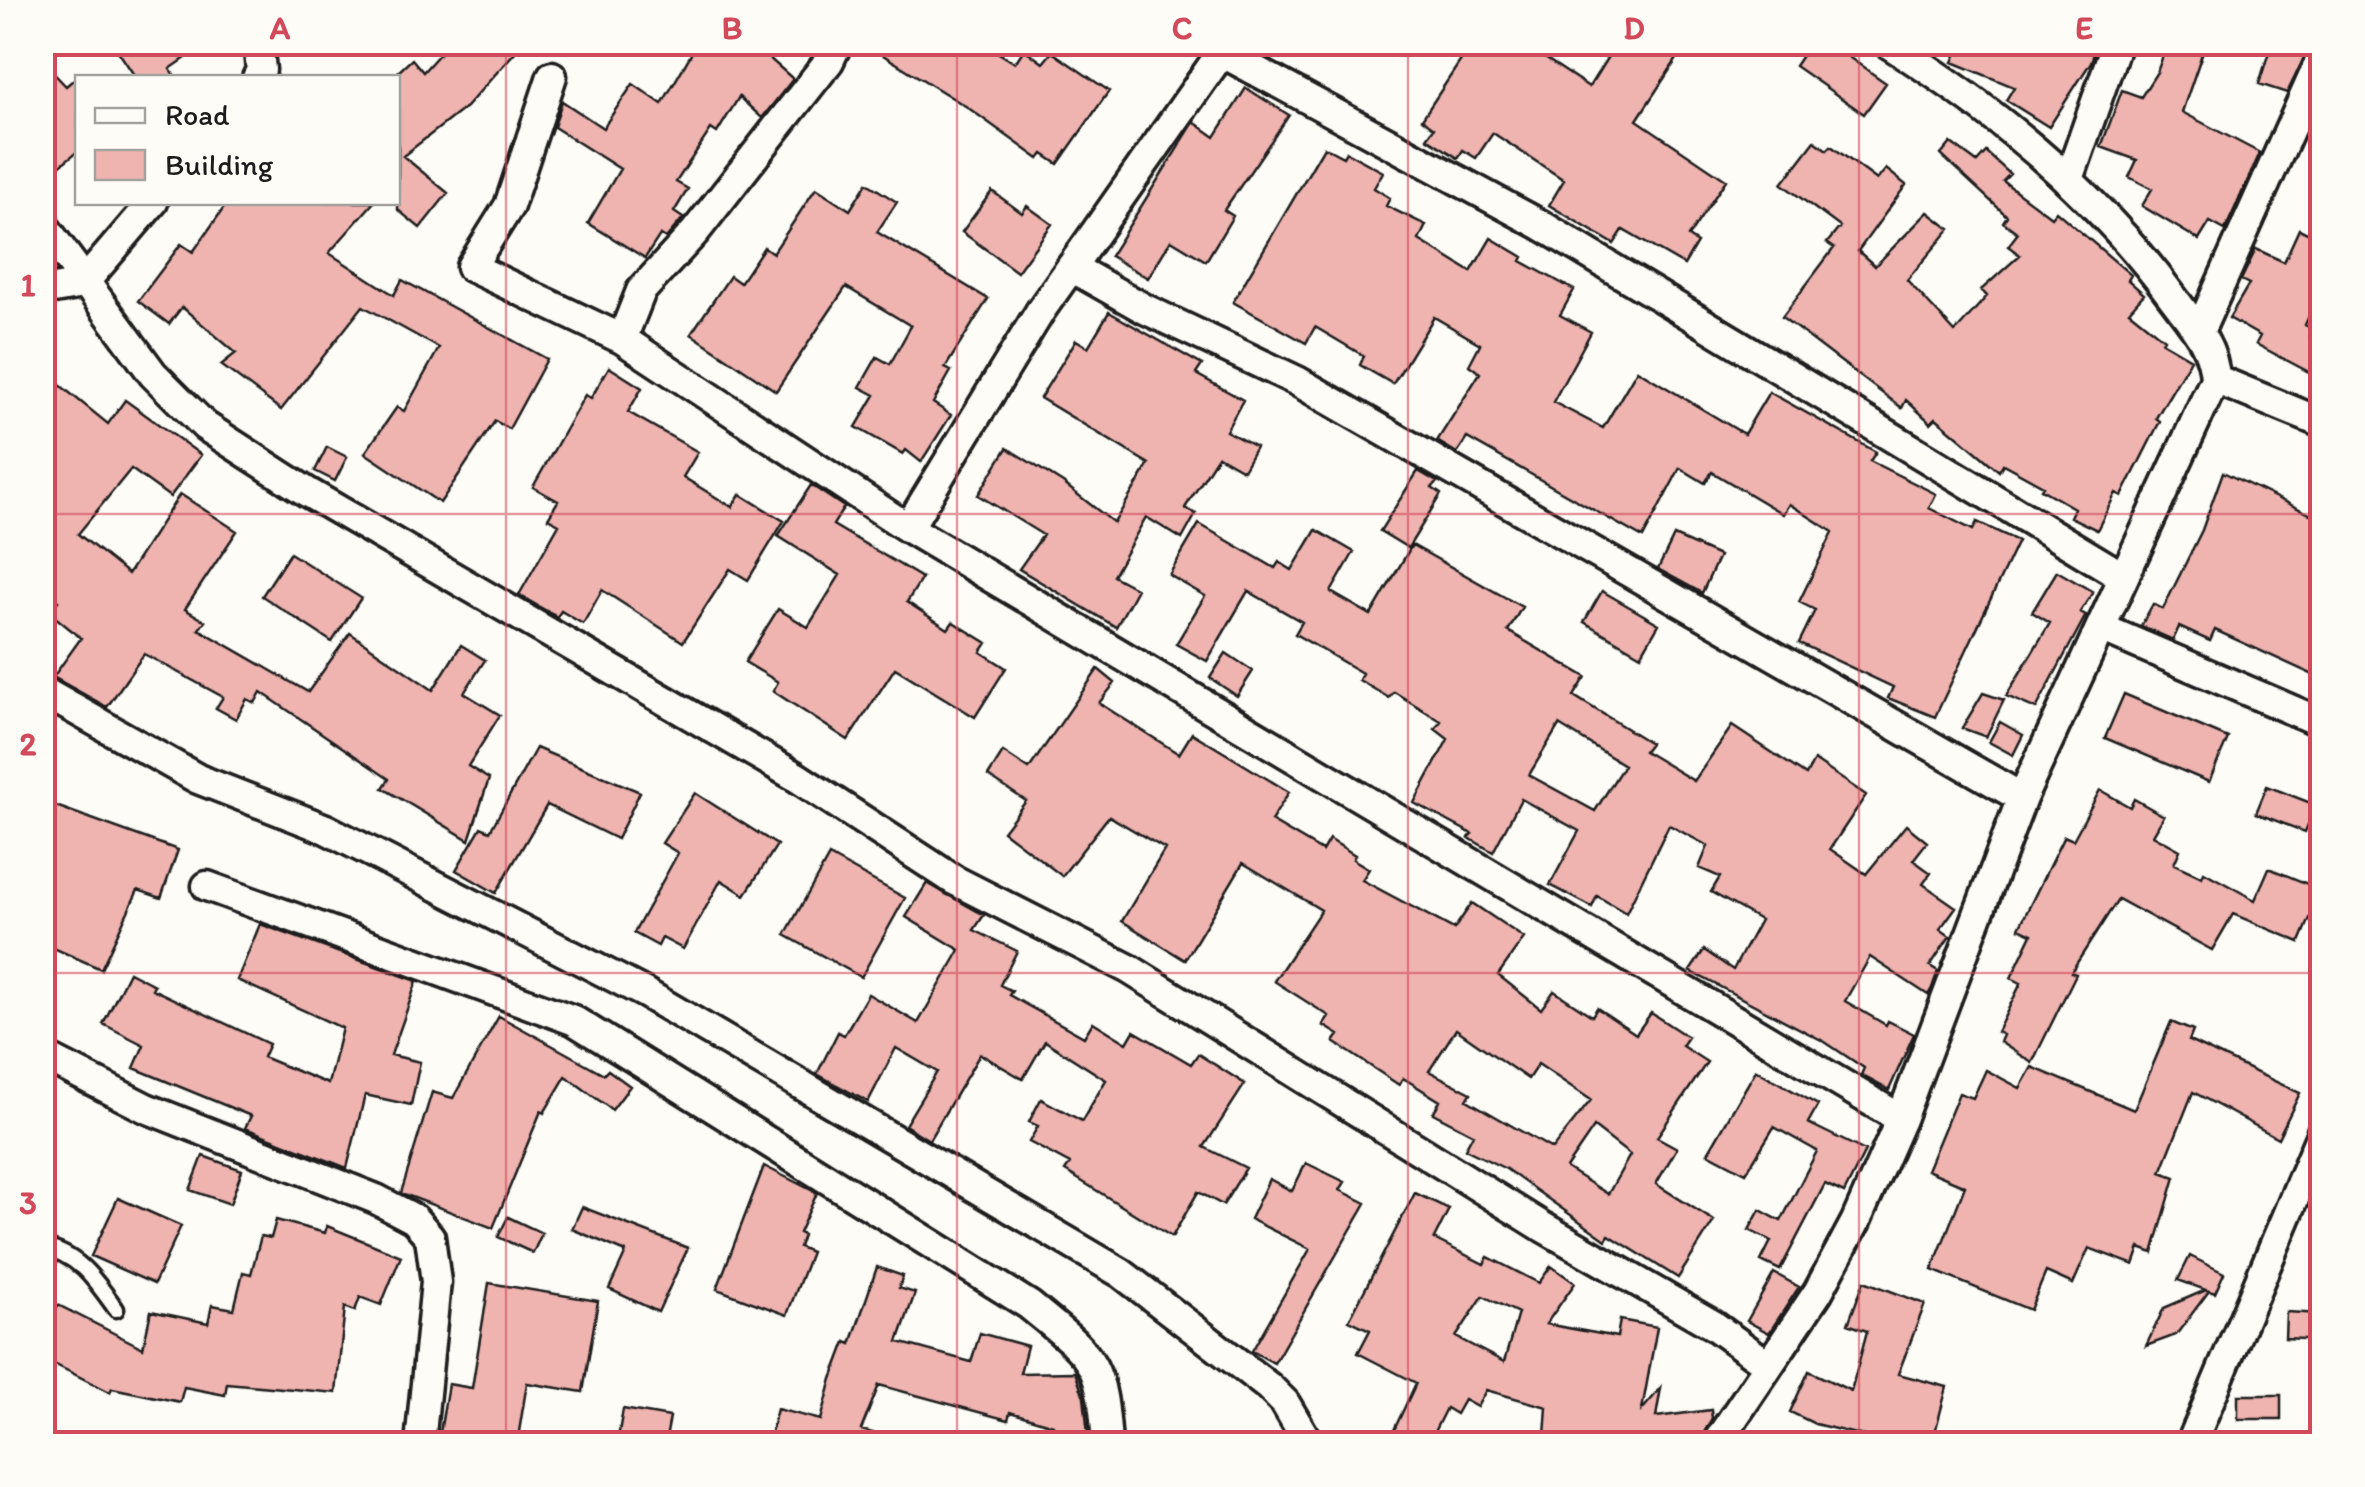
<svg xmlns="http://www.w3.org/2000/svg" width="2365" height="1487" font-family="Itim,sans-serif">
	<rect width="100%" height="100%" fill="#fdfcf7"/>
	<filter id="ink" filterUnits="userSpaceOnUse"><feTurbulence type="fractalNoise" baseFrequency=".01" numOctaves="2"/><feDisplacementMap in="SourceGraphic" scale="20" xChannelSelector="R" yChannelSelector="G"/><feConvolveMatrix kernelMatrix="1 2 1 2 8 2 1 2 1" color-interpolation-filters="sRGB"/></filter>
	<g filter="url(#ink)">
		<path fill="#efb3b0" stroke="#1c1c1c" stroke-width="2.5" fill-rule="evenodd" d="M112,42H209L170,69L176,78H136Z
			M450,42H524L466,107L403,156L448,193L420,228L398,210V72L412,59L423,72Z
			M698,42H778L768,57L793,79L762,118L739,97L717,133L711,129L676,182L688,189L674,212L683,218L666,238L660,235L645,258L588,223L620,169L554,127L562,101L603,128L633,84L662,104Z
			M862,42H981L1015,63L1024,49L1043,63L1052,52L1109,91L1058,164L1043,154L1039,159L967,107Z
			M1473,42H1550L1542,56L1589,87L1617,42H1688L1637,120L1726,180L1688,237L1697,243L1684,265L1623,230L1614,244L1549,205L1564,180L1493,133L1476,158L1463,150L1458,158L1427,138L1434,128L1422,119Z
			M1811,42H1827L1886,83L1864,114L1795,66Z
			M1962,42H2098L2091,62L2049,127L2006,100L2014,87L1953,62Z
			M2168,42L2202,54L2182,112L2260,153L2225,230L2210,222L2199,240L2142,206L2152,189L2129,177L2137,160L2101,147L2122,90L2141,97L2157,72Z
			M2272,42H2312L2287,93L2259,84Z
			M42,61L66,86L78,76V151L42,180Z
			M1246,88L1289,115L1224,210L1233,216L1206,261L1171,240L1148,278L1110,256L1194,122L1215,137Z
			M1815,141L1827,150L1831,146L1877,180L1886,169L1906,185L1858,251L1875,266L1928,212L1950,229L1907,280L1955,332L1987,296L1981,290L2020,255L2008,246L2018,233L2003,222L2007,216L1941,155L1951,143L1977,162L1986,152L2010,174L2003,181L2051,217L2056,211L2131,275L2128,280L2144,294L2129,311L2164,339L2162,342L2191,359L2156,418L2160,421L2122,496L2116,493L2097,530L2070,517L2074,508L2041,489L2043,486L2003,464L1999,471L1936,418L1931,423L1906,400L1902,408L1782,317L1834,248L1827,243L1840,227L1782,184Z
			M1324,147L1343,157L1346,152L1383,172L1374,188L1390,198L1386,206L1426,225L1419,240L1471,272L1491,238L1523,257L1521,261L1574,290L1560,315L1591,332L1553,402L1603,428L1637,370L1744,434L1769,392L1876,452L1870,461L1936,494L1929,508L1973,530L1977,522L2018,541L1935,717L1888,698L1893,687L1799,643L1815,610L1799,602L1833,532L1789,504L1783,514L1712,472L1705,483L1680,468L1643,538L1467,438L1457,453L1437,441L1480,373L1469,365L1480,344L1434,317L1393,384L1360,365L1364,356L1315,327L1306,343L1233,302Z
			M867,183L897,202L877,232L988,299L945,368L951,371L933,403L951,415L921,462L906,450L903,454L856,427L875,395L860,387L877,357L890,364L911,326L846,287L776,391L691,334L730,276L740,283L764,247L773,253L816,188L850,210Z
			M992,191L1022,213L1027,206L1052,224L1017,272L962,232Z
			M228,202H374L329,253L394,295L402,280L547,359L509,429L495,421L440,503L365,453L397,407L404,411L439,348L363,306L281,410L221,365L236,353L182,307L169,324L138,301L181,244L193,252Z
			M2299,229L2322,240V287L2305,325L2314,330L2310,337L2322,344V379L2256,344L2260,336L2229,318L2249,284L2241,280L2256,249L2284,262Z
			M1109,312L1202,365L1196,374L1243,400L1226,431L1256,447L1243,470L1218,456L1185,508L1196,514L1182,539L1146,517L1113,576L1137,589L1116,627L1019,569L1043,535L978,495L1007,448L1063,483L1114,523L1149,464L1040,398L1076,340L1088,347Z
			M609,367L642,388L628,412L698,452L683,477L732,507L740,494L784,521L748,580L730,569L683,642L602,590L583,624L561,611L557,617L519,595L559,524L548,518L558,501L533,487L585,395L591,398Z
			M60,385L108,424L125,400L201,455L170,497L131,469L78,534L128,574L180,494L237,531L185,609L205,621L199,629L308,692L350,633L433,690L461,645L485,660L464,693L500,715L468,766L489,779L469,840L383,788L389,779L261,692L255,703L247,699L236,719L216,708L223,697L144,654L107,707L53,677L81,638L49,612L58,601L44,590L54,577L42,570V407Z
			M327,447L347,457L335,481L315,471Z
			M1418,471L1437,482L1432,488L1441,494L1408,548L1380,531Z
			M2223,472L2322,520V679L2215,630L2210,641L2179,627L2173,640L2141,626L2153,604L2163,609L2202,530Z
			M811,485L844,507L833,525L922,578L907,602L948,629L953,622L987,643L981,652L1006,668L975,717L895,668L848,740L773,691L778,682L745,662L778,609L808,627L840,575L778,536Z
			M1199,524L1275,568L1279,562L1292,570L1316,530L1354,552L1331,592L1371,615L1412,545L1522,607L1508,631L1586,677L1574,696L1650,743L1644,751L1694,781L1732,726L1806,775L1814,760L1866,795L1830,849L1866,874L1906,825L1927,842L1913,860L1931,873L1923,884L1956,907L1940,929L1950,936L1930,966L1938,971L1932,988L1928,995L1870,957L1845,1001L1886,1025L1888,1021L1914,1034L1889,1090L1861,1075L1864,1068L1825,1042L1690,971L1704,950L1733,970L1760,920L1711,892L1720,877L1699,868L1708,846L1669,825L1626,913L1597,896L1592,907L1550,885L1579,831L1521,799L1493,852L1469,838L1472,834L1414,803L1448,739L1435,729L1441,721L1394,692L1389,698L1359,680L1362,673L1295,634L1302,622L1248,591L1207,661L1176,644L1205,596L1169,575ZM1559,725L1624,765L1595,811L1529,775Z
			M1674,536L1719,556L1702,593L1658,569Z
			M290,553L361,598L332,642L262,596Z
			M2057,571L2093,592L2080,612L2086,615L2036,709L2006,696L2050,623L2032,612Z
			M1602,591L1659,624L1641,655L1584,622Z
			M1226,653L1253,671L1237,696L1210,678Z
			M1098,669L1115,683L1099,703L1179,754L1192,733L1289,792L1271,821L1322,851L1329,839L1355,855L1353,859L1369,869L1362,880L1454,929L1472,903L1524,938L1498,975L1541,1009L1554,991L1592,1016L1597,1008L1636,1034L1651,1013L1688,1037L1682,1046L1707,1062L1657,1137L1677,1148L1656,1184L1714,1221L1678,1278L1609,1235L1606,1240L1506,1169L1465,1149L1473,1134L1433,1113L1440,1101L1403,1078L1399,1085L1334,1042L1339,1035L1323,1025L1329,1016L1274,981L1321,910L1243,863L1185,960L1122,921L1165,849L1109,816L1062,876L1003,831L1026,801L988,776L1003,752L1029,769ZM1456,1029L1528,1079L1538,1064L1591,1100L1552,1149L1467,1100L1471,1093L1429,1071ZM1594,1127L1630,1155L1608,1194L1566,1168Z
			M1983,693L2004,700L1986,737L1962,728Z
			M2124,694L2228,738L2209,782L2105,738Z
			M2000,722L2023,735L2013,755L1989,742Z
			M536,748L640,792L617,839L547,805L496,893L456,870L481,827L490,831Z
			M2267,786L2316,805L2305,832L2256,813Z
			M2100,790L2130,807L2134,799L2164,816L2153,835L2180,850L2174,864L2202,877L2204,872L2255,900L2269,868L2322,890L2300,942L2233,914L2212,950L2118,899L2071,972L2076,974L2032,1063L2000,1042L2003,1035L1997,1032L2021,983L2011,978L2032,934L2019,928L2064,836L2073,840Z
			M695,793L777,845L745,895L721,880L683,949L662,938L658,946L634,933L678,853L662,843Z
			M42,801L178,850L161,898L138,890L101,969L42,943Z
			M829,856L905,898L861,977L785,935Z
			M927,883L984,915L974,930L1017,951L1000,985L1012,991L1009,995L1084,1037L1093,1022L1127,1043L1134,1031L1191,1064L1198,1054L1245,1084L1204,1147L1246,1168L1223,1205L1198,1192L1172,1237L1065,1171L1070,1164L1029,1142L1038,1126L1029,1122L1041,1099L1082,1121L1106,1080L1045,1041L1023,1079L980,1054L929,1140L905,1125L937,1072L896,1048L868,1102L817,1074L838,1032L844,1035L868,994L918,1023L960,950L906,917Z
			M260,924L417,981L391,1055L420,1062L411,1105L365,1095L347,1168L245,1128L251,1116L134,1068L144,1045L103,1024L129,972L154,985L152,989L269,1044L263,1057L328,1084L342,1028L237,980Z
			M499,1016L604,1074L608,1070L630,1086L612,1110L566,1076L544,1113L541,1111L493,1228L401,1193L432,1092L453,1098Z
			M2171,1022L2193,1031L2189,1041L2300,1093L2278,1138L2193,1092L2161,1172L2175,1177L2153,1253L2140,1248L2134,1265L2089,1248L2073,1284L2046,1272L2030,1310L1932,1270L1965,1186L1927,1170L1959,1093L1973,1098L1986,1070L2020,1088L2032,1067L2134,1110Z
			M1756,1070L1818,1105L1808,1123L1865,1151L1844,1193L1825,1184L1780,1270L1761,1261L1771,1241L1749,1230L1760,1210L1781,1221L1817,1151L1774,1127L1746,1173L1708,1153Z
			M203,1156L242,1170L230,1204L190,1190Z
			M1306,1163L1345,1182L1340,1190L1366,1203L1274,1363L1252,1351L1310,1249L1250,1219L1269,1179L1292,1191Z
			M764,1166L817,1193L799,1233L803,1235L799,1247L811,1252L787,1315L717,1289Z
			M1415,1193L1449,1209L1434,1239L1484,1264L1488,1257L1539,1283L1551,1266L1575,1283L1546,1324L1617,1337L1620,1320L1657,1327L1642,1410L1661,1388L1656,1417L1711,1410L1712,1418L1700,1440L1658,1444L1545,1436L1547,1407L1486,1390L1477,1407L1464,1400L1456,1414L1446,1408L1428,1444L1394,1430L1416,1383L1358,1353L1370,1330L1349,1320ZM1483,1296L1518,1313L1504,1362L1456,1337Z
			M118,1198L181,1226L154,1284L91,1256Z
			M582,1207L688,1248L658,1312L609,1289L626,1252L572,1229Z
			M508,1217L542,1233L533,1253L498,1237Z
			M276,1220L325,1233L327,1226L401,1256L381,1305L360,1297L355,1311L345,1307L336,1393L227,1383L225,1395L184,1387L180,1402L112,1388L110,1392L42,1358V1336L58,1305L143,1348L151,1311L208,1323L212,1305L234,1309L243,1272L251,1274L261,1236L271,1238Z
			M2190,1256L2224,1273L2215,1293L2209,1291L2176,1335L2146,1346L2164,1308L2206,1290L2178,1280Z
			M877,1267L903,1276L899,1288L915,1293L898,1342L971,1362L980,1333L1027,1346L1020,1373L1075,1372L1084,1397L1089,1443L1054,1444L1053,1425L1010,1412L1008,1420L879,1385L861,1430L884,1436L883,1444H768L777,1409L821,1420L832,1379L846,1342L851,1344Z
			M1774,1273L1799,1287L1769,1333L1747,1321Z
			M1864,1281L1925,1304L1898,1374L1947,1387L1932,1444L1894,1436L1892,1443L1815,1424L1790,1412L1809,1371L1851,1391L1867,1331L1848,1324Z
			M489,1283L598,1301L583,1392L527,1383L517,1444H453L455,1436L440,1433L448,1384L472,1388Z
			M2286,1312L2322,1314V1340L2285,1338Z
			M2238,1395H2281V1419H2238Z
			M623,1409L670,1417L665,1444H617Z"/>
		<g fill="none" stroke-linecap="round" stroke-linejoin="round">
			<defs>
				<path id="lane" d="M42,1247C78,1253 96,1281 116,1309"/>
				<path id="street" d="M1223,53L1541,225L2122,576
					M552,76L509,206L471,267L622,339L908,528L1901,1119
					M257,78L261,70L258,42
					M2069,179L2117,42
					M42,223L153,374L205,426L307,492L795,776L954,880L1129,969L1543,1227L1713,1325L1767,1364
					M1071,267L1145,309L1297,381L2022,798
					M42,291L83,284L153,202
					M2199,332L2322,57
					M622,339L641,291L695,232L829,61L838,42
					M2215,379L2322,423
					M908,528L1041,310L1229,42
					M2101,628L2322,723
					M42,691L198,779L326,829L645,993L1121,1273L1269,1387L1285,1403L1309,1444
					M207,886L573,1020L1029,1305C1094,1359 1101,1358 1107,1444
					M42,1055L146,1108L376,1199L414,1219L430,1237L436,1282L420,1444
					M1716,1444L1818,1292L1856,1221L1901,1119L2022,798L2215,379C2214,347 2192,323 2174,299C2098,195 1995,110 1886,42
					M2191,1444L2322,1132"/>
			</defs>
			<use href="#lane" stroke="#1c1c1c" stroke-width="21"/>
			<use href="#street" stroke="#1c1c1c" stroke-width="35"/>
			<use href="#lane" stroke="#fdfcf7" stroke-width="14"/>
			<use href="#street" stroke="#fdfcf7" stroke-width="28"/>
		</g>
	</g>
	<path fill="none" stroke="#d1495b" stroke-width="2.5" stroke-opacity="0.55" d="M506,42V1444M957,42V1444M1408,42V1444M1859,42V1444M42,514H2322M42,973H2322"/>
	<rect width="2365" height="1487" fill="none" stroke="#fdfcf7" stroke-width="110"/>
	<rect x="75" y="75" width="325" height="130" fill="#fdfcf7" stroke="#a3a29f" stroke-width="2.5"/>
	<rect x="95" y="108" width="50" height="15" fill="#fdfcf7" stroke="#a3a29f" stroke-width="2.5"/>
	<text x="165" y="125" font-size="30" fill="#1c1c1c">Road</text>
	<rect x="95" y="150" width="50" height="30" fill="#efb3b0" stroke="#a3a29f" stroke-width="2.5"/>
	<text x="165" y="175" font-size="30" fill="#1c1c1c">Building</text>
	<rect x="55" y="55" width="2255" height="1377" fill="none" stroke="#d1495b" stroke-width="4"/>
	<g font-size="32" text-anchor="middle" font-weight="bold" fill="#d1495b">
		<text x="280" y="39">A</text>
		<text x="732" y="39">B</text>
		<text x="1182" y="39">C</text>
		<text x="1634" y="39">D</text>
		<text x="2084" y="39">E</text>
		<text x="28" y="296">1</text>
		<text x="28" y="755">2</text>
		<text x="28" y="1214">3</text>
	</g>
</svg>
